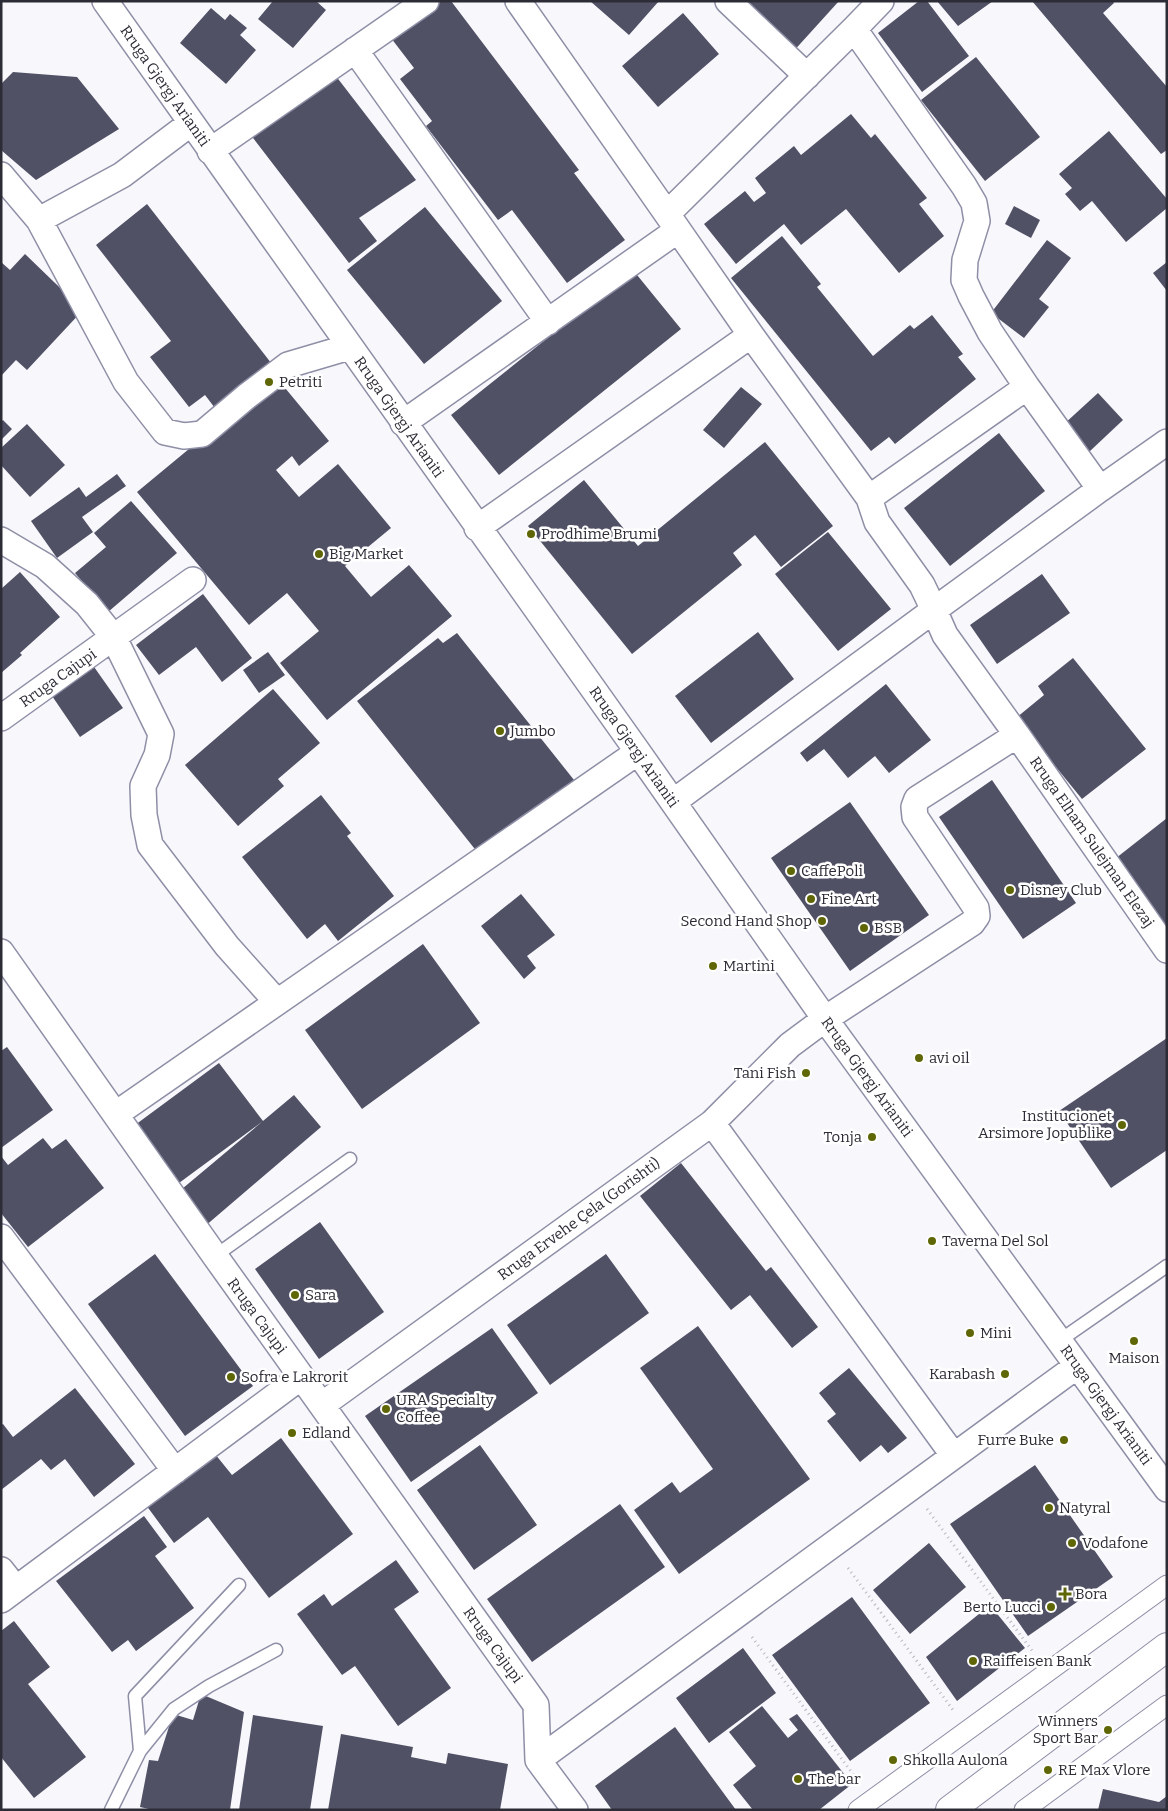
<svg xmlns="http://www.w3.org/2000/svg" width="1168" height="1811" font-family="Bitter,serif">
	<rect width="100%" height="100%" fill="#f7f7fc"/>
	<path fill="#515166" d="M273,1H316L326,10L293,48L258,19Z
		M441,1H451L579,170L574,173L625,240L567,283L512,210L498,220L426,126L432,121L400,79L414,68L391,38Z
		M590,1H659L629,35Z
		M734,1H839L791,54Z
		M919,1H927L969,56L922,92L878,33Z
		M937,1H993L958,26Z
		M1032,1H1113L1114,3L1103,13L1167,87V150L1161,154Z
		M211,8L225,20L230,14L247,28L240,35L256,50L226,84L180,43Z
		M683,13L719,54L658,107L622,66Z
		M976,57L1040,137L985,181L921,100Z
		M332,71L416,180L359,218L377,241L349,263L250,134Z
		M13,72L77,77L119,129L36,180L1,150V84Z
		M851,114L871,138L875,134L927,198L919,204L944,236L899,273L846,209L801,245L784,224L736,264L704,224L745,191L754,202L766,193L755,178L794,146L801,155Z
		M1109,131L1167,199V208L1126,242L1092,201L1080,211L1065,194L1072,188L1059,174Z
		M147,204L275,368L218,412L205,395L189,407L150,357L171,341L96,245Z
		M1014,206L1040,220L1031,238L1005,224Z
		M425,207L502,301L424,364L347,270Z
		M782,236L821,284L817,287L873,356L910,325L914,329L932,315L963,354L958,357L976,379L895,444L889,437L871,451L731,278Z
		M1047,240L1071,258L1039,299L1049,307L1024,338L991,313Z
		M25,254L83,310L27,370L16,360L1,376V262L10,270Z
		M1167,262V291L1153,273Z
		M633,270L681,329L499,475L451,415Z
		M276,377L329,441L299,466L292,456L276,470L299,497L338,464L391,528L345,566L371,597L409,565L452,616L327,720L280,663L319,631L287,593L249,625L137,492Z
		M741,387L762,404L724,448L703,430Z
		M1098,393L1123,420L1089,452L1063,425Z
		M3,420L12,429L1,440V422Z
		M27,424L65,465L30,497L1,465V448Z
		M999,433L1045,491L950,566L904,508Z
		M765,442L833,526L781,567L755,535L733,553L742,565L632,654L528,526L584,480L638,546Z
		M117,474L126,486L82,517L93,532L57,558L31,521L79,487L86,497Z
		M131,501L177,553L108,612L75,573L106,547L94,533Z
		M828,532L891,609L838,651L775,574Z
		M20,572L60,617L20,653L22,655L1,673V589Z
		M1042,574L1070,613L997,664L970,625Z
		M203,594L252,658L222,682L196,647L159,675L136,645Z
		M758,632L794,679L711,743L675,696Z
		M457,633L578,785L482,858L357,701L438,638L443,643Z
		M268,652L285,675L259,693L243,670Z
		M1073,658L1146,749L1082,799L1016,718L1044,695L1038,686Z
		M92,664L123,708L80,737L50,693Z
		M886,684L931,740L889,773L875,756L848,778L824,749L807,762L800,753Z
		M273,689L320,743L278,779L284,786L238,826L185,765Z
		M992,780L1076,903L1023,939L939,817Z
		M321,795L351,833L347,836L394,896L338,941L325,924L307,939L242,857Z
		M850,802L929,915L850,971L771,858Z
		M1167,818V931L1111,862Z
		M521,894L555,935L527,956L536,968L524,979L481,926Z
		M423,944L480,1023L362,1109L305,1030Z
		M1167,1038V1150L1111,1188L1059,1111Z
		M7,1047L53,1110L1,1148V1051Z
		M219,1063L263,1121L179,1183L135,1125Z
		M294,1095L321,1127L204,1227L176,1194Z
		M43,1138L52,1149L66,1139L104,1188L28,1247L1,1213V1156L8,1165Z
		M681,1163L766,1271L771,1267L818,1327L792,1348L750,1295L731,1310L640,1196Z
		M320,1222L384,1312L319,1359L255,1269Z
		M155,1254L253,1386L185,1436L88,1304Z
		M606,1254L649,1313L550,1385L507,1325Z
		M698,1326L810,1479L679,1574L634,1510L672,1482L680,1493L713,1469L640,1368Z
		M492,1328L538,1393L411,1482L365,1416Z
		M849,1368L907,1438L888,1453L881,1445L860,1462L827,1421L836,1414L819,1393Z
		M75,1388L135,1464L94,1497L65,1459L51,1470L41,1459L1,1490V1425L3,1424L13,1437Z
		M281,1438L353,1534L269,1598L208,1517L174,1543L146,1505L215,1454L232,1475Z
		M480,1445L537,1525L474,1570L417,1490Z
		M1035,1465L1113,1577L1028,1636L950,1524Z
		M620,1504L665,1567L532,1662L487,1599Z
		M144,1516L167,1547L155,1556L194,1608L136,1651L128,1640L112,1652L56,1581Z
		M929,1543L966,1587L910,1634L873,1590Z
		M396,1560L419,1592L394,1609L451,1688L398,1726L355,1666L342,1675L297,1614L324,1594L332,1606Z
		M852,1597L930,1703L850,1761L772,1655Z
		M990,1605L1025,1648L957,1701L926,1657Z
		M14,1621L50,1667L28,1684L86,1757L34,1798L1,1757V1631Z
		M743,1648L776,1693L709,1743L676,1698Z
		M201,1694L244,1712L230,1810H153L140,1807L149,1760L158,1761L173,1714L193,1720Z
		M762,1706L788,1738L798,1730L789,1719L797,1714L852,1784L819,1810H753L733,1785L756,1766L729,1732Z
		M253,1715L323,1726L310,1810H239Z
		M675,1727L736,1810H612L595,1786Z
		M341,1734L413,1747L411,1757L446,1764L448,1753L508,1764L500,1810H328Z
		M1103,1789L1159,1802L1167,1796V1810H1098Z"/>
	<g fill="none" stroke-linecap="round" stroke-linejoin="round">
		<defs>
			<path id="service" d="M215,1256L350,1159
				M1059,1341L1167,1266
				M140,1751L174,1709L209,1686L276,1650
				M111,1810L140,1751L135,1696L239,1585"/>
			<path id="pedestrian" d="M858,1810L1167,1585
				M1024,1810L1167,1705"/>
			<path id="minor" d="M105,1L638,752L825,1019L1167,1489
				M518,1L667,214
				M728,1L807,76
				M854,29L881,1
				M355,50L548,322
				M210,151L426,1
				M1,175L39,220L126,382L165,432L184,436L202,434L247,396L288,365L349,347
				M39,220L122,175L191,123
				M1027,387L869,498L751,335L667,214L854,29L964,186L974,203L977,221L965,260L964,280L971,296L990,332L1027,387L1100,489L1167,442
				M403,423L678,230
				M477,528L751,335
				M1,540L45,566L87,604L114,638L161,734L157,755L143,786L144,815L150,845L227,946L277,1002
				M1,718L193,580
				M1017,735L1167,950
				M673,802L934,610L922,585L877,522L869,498
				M1,952L215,1256L536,1705L538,1760L575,1810
				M116,1114L638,752
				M712,1123L954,1456
				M1,1237L175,1471
				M322,1405L712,1123L790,1045L825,1019L972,923L977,916L976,908L915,817L914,807L917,799L1017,735L945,635L934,610L1100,489
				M1,1570L16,1589
				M1,1600L301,1377
				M538,1760L1077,1366"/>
			<path id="secondary" d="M950,1810L1167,1647"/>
		</defs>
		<use href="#service" stroke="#8e8fa6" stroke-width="15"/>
		<use href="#pedestrian" stroke="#8e8fa6" stroke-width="21"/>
		<use href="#minor" stroke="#8e8fa6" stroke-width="28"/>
		<use href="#secondary" stroke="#8e8fa6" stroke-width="30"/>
		<path stroke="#b7b7bd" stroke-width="3" stroke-dasharray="1 4" stroke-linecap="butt" d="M927,1509L1033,1652
			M848,1568L953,1710
			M752,1637L858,1781"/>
		<use href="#service" stroke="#fff" stroke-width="12"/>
		<use href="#pedestrian" stroke="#fff" stroke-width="19"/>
		<use href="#minor" stroke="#fff" stroke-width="25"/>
		<use href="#secondary" stroke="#fff" stroke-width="28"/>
	</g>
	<g fill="#5f6605" stroke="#fff" stroke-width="2">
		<circle cx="269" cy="382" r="5"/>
		<circle cx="531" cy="534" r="5"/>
		<circle cx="319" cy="554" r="5"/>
		<circle cx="500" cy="731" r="5"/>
		<circle cx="791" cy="871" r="5"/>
		<circle cx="1010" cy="890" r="5"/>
		<circle cx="811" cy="899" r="5"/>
		<circle cx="822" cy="921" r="5"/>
		<circle cx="864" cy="928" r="5"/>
		<circle cx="713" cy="966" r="5"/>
		<circle cx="919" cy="1058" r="5"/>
		<circle cx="806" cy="1073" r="5"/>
		<circle cx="1122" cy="1125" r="5"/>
		<circle cx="872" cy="1137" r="5"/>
		<circle cx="932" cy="1241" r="5"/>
		<circle cx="295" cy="1295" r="5"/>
		<circle cx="970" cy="1333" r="5"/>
		<circle cx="1134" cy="1341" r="5"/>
		<circle cx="1005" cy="1374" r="5"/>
		<circle cx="231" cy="1377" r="5"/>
		<circle cx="386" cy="1409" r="5"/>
		<circle cx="292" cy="1433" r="5"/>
		<circle cx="1064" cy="1440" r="5"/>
		<circle cx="1049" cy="1508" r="5"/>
		<circle cx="1072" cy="1543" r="5"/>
		<path d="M1062.5 1586.5h5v5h5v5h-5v5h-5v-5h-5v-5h5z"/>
		<circle cx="1051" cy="1607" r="5"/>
		<circle cx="973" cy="1661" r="5"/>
		<circle cx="1108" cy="1730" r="5"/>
		<circle cx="893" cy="1760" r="5"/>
		<circle cx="1048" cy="1770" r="5"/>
		<circle cx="798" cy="1779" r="5"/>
	</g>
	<g text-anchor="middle" stroke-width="5" stroke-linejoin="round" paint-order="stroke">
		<g font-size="15" fill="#2c2c36" stroke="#fff">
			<text transform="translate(165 86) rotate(55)" y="5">Rruga Gjergj Arianiti</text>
			<text transform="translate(399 417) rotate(55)" y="5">Rruga Gjergj Arianiti</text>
			<text transform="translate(58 678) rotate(-35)" y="5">Rruga Cajupi</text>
			<text transform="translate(634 747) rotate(55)" y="5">Rruga Gjergj Arianiti</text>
			<text transform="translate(1092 842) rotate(55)" y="5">Rruga Elham Sulejman Elezaj</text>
			<text transform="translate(867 1077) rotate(54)" y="5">Rruga Gjergj Arianiti</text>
			<text transform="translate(579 1219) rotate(-36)" y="5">Rruga Ervehe Çela (Gorishti)</text>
			<text transform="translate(257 1316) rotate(54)" y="5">Rruga Cajupi</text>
			<text transform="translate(1106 1405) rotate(54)" y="5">Rruga Gjergj Arianiti</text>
			<text transform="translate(493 1645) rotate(54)" y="5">Rruga Cajupi</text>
		</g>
		<g font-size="15" fill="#2c2c36" stroke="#fff" text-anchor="start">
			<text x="279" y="387">Petriti</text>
			<text x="541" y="539">Prodhime Brumi</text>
			<text x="329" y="559">Big Market</text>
			<text x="510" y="736">Jumbo</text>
			<text x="801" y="876">CaffePoli</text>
			<text x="1020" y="895">Disney Club</text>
			<text x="821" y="904">Fine Art</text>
			<text x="812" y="926" text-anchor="end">Second Hand Shop</text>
			<text x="874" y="933">BSB</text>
			<text x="723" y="971">Martini</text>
			<text x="929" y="1063">avi oil</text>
			<text x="796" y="1078" text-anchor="end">Tani Fish</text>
			<text x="1112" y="1121" text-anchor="end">Institucionet<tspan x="1112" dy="17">Arsimore Jopublike</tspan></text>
			<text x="862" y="1142" text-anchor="end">Tonja</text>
			<text x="942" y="1246">Taverna Del Sol</text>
			<text x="305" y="1300">Sara</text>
			<text x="980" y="1338">Mini</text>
			<text x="1134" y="1363" text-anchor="middle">Maison</text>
			<text x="995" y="1379" text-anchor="end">Karabash</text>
			<text x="241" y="1382">Sofra e Lakrorit</text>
			<text x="396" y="1405">URA Specialty<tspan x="396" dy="17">Coffee</tspan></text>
			<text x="302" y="1438">Edland</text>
			<text x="1054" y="1445" text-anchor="end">Furre Buke</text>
			<text x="1059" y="1513">Natyral</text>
			<text x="1082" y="1548">Vodafone</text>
			<text x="1075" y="1599">Bora</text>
			<text x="1041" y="1612" text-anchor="end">Berto Lucci</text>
			<text x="983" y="1666">Raiffeisen Bank</text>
			<text x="1098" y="1726" text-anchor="end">Winners<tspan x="1098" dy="17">Sport Bar</tspan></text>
			<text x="903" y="1765">Shkolla Aulona</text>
			<text x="1058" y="1775">RE Max Vlore</text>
			<text x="808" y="1784">The bar</text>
		</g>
	</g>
	<rect width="1168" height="1811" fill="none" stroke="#2c2c36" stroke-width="5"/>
</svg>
